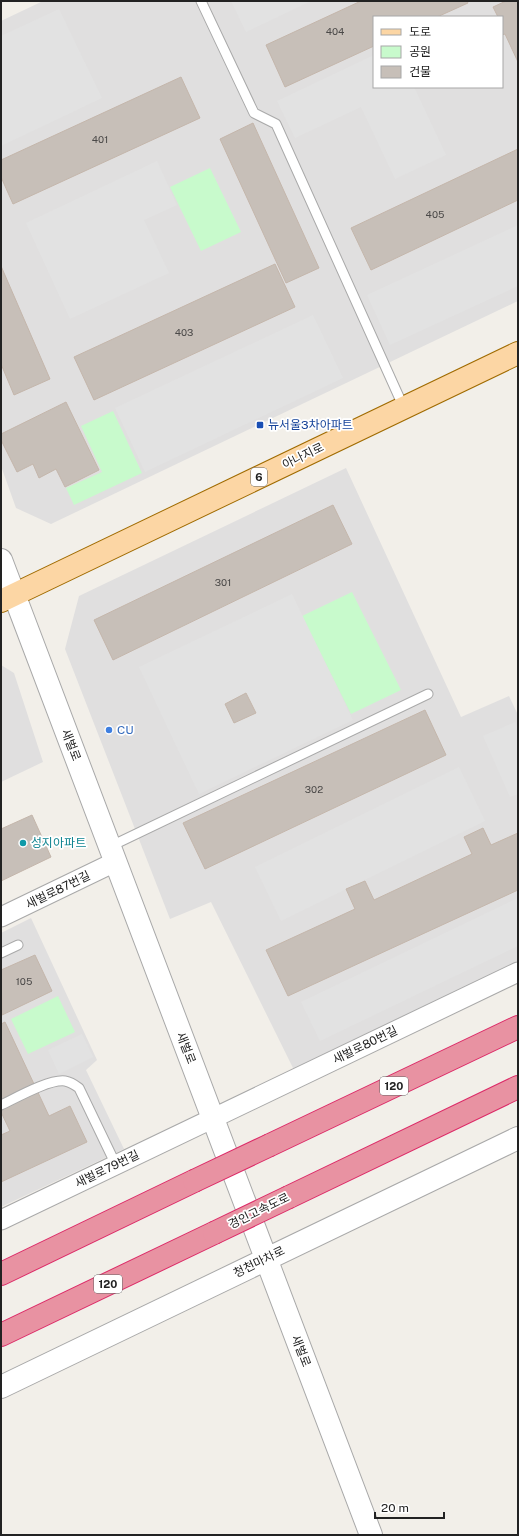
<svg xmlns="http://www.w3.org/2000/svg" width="519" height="1536" font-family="'Public Sans','Noto Sans KR',sans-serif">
	<rect width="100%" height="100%" fill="#f2efe9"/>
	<path fill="#e0dfdf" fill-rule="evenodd" d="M43,1H518V301L51,524L16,508L1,466V21ZM374,17H502V87H374Z
		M346,468L461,717L509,696L518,715V962L294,1070L211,902L170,919L65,649L79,596Z
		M1,665L14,673L43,762L1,782Z
		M31,918L97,1060L86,1070L124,1149L1,1207V933Z"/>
	<path fill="#c8facc" d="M210,168L241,232L201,251L170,187Z
		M113,411L142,473L74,505L66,488L102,472L81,426Z
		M352,592L401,690L351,714L302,616Z
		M58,996L75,1032L28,1054L11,1019Z"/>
	<path fill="#e2e2e2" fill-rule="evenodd" d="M231,1H311L246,32Z
		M59,9L102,98L1,146V36Z
		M374,55V87H414L446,155L395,179L361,107L295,138L277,101Z
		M157,161L177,205L144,220L169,273L70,319L26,223Z
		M518,225V286L390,345L367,295Z
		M313,315L343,378L145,472L115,408Z
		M292,594L353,720L199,794L139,667ZM246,693L256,713L234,723L225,704Z
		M515,722L518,730V794L510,797L483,736Z
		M459,767L485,821L281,921L255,867Z
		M518,898V946L320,1041L301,1002Z
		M82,1034L93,1057L59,1074L48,1050Z"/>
	<path fill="#c7bfb8" stroke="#c4b6ab" d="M361,1H467L468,3L437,17H374V46L285,87L266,45Z
		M506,1H518V62L505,34L502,35V17H498L493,7Z
		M181,77L200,118L13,204L1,177V160Z
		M253,123L319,268L286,283L220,139Z
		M518,149V200L371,270L351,228Z
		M275,264L295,307L94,400L74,357Z
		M1,266L50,379L14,395L1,364Z
		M66,402L99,470L65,487L56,469L39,478L33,464L17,472L1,440V434Z
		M333,505L352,544L113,660L94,620Z
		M246,693L256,713L234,723L225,704Z
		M425,710L446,755L205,869L183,823Z
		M32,815L51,857L1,881V829Z
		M483,828L491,845L518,833V890L288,996L266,950L355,909L346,889L365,881L374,900L472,854L464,837Z
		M35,955L52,991L2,1015L1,970Z
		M5,1022L49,1116L70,1106L87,1142L1,1182V1135L10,1131L1,1112V1024Z"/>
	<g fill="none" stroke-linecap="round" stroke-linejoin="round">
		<defs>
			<path id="service" d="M201,1L254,113L276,124L404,408
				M109,847L428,694
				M1,953L18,945
				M1,1105C16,1098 49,1079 65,1081C71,1082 75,1085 79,1088L116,1165"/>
			<path id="minor" d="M1,917L115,862
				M1,1220L518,972"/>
			<path id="tertiary" d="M1,560L371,1535
				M1,1387L518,1138"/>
			<path id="primary" d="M1,601L518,353"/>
			<path id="motorway" d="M270,1145L518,1027
				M289,1197L518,1087
				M1,1274L194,1181
				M1,1335L214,1233"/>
		</defs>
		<use href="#service" stroke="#a9a9a9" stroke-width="11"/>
		<use href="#minor" stroke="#a9a9a9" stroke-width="21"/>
		<use href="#tertiary" stroke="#a9a9a9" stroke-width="24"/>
		<use href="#primary" stroke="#a06b00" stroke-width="24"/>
		<use href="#motorway" stroke="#dc2a67" stroke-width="24"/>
		<use href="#service" stroke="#fff" stroke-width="9"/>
		<use href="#minor" stroke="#fff" stroke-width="19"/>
		<use href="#tertiary" stroke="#fff" stroke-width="22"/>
		<use href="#primary" stroke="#fcd6a4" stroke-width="22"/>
		<use href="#motorway" stroke="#e892a2" stroke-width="22"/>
		<defs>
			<path id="motorway-bridge" d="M194,1181L270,1145
				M214,1233L289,1197"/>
		</defs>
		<use href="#motorway-bridge" stroke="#dc2a67" stroke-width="24" stroke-linecap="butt"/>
		<use href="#motorway-bridge" stroke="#e892a2" stroke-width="22"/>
	</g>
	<rect fill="#1a4fb4" stroke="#fff" stroke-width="1.5" x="256" y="421" width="8" height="8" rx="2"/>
	<circle fill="#3f7fe0" stroke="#fff" stroke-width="1.5" cx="109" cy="730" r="4"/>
	<circle fill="#0f9aa8" stroke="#fff" stroke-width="1.5" cx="23" cy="843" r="4"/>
	<g text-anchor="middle" stroke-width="3.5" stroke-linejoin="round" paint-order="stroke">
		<g font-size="10" fill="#4b4948">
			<text x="335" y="35">404</text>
			<text x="100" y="143">401</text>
			<text x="435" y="218">405</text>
			<text x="184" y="336">403</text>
			<text x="223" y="586">301</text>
			<text x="314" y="793">302</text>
			<text x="24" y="985">105</text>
		</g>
		<g fill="#fff" stroke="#646464" stroke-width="1">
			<rect x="251" y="468" width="16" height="18" rx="3"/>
			<rect x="380" y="1077" width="28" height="18" rx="3"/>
			<rect x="94" y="1275" width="28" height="18" rx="3"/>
		</g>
		<g font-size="11" font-weight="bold" fill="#222">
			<text x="259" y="481">6</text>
			<text x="394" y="1090">120</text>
			<text x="108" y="1288">120</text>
		</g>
		<g font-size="12" fill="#164399" stroke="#fff" text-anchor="start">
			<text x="268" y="429">뉴서울3차아파트</text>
		</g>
		<g font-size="12" fill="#222" stroke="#fff">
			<text transform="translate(303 456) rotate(-26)" y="4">아나지로</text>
			<text transform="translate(71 745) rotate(69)" y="4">새벌로</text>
			<text transform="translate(58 890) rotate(-26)" y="4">새벌로87번길</text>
			<text transform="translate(365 1045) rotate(-26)" y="4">새벌로80번길</text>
			<text transform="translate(186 1048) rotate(69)" y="4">새벌로</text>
			<text transform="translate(107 1169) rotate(-26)" y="4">새벌로79번길</text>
			<text transform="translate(259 1211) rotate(-26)" y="4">경인고속도로</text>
			<text transform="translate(259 1262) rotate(-26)" y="4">청천마차로</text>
			<text transform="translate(301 1351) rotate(69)" y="4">새벌로</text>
		</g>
		<g font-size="12" fill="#366cbe" stroke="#fff" text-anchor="start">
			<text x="117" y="734">CU</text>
		</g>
		<g font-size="12" fill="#0d838f" stroke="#fff" text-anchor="start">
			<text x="31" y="847">성지아파트</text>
		</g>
	</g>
	<rect width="519" height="1536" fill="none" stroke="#222222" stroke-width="4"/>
	<rect x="373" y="16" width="130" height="72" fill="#ffffff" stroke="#a7a7a7"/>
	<rect x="381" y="29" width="20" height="6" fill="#fcd6a4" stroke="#a7a7a7"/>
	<text x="409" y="36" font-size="12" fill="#222222">도로</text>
	<rect x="381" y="46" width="20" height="12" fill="#c8facc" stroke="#a7a7a7"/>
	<text x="409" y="56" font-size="12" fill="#222222">공원</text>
	<rect x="381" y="66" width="20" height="12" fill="#c7bfb8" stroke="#a7a7a7"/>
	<text x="409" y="76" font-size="12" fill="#222222">건물</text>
	<path d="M375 1512v6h69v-6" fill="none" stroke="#222222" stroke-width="2"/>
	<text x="381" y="1512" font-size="12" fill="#222222" stroke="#ffffff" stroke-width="3" paint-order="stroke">20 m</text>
</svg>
